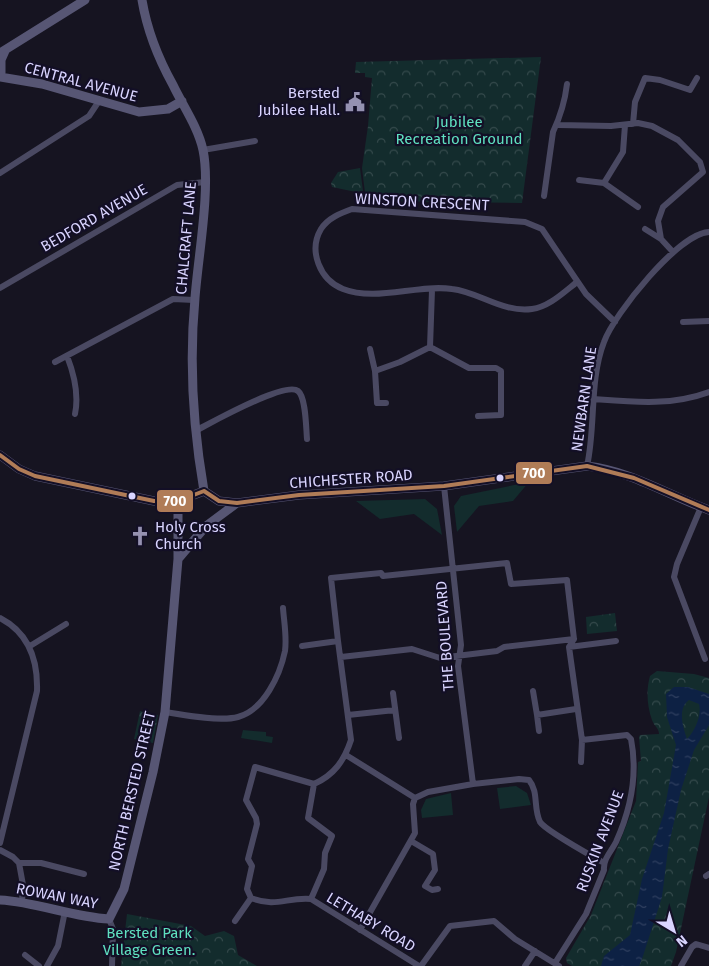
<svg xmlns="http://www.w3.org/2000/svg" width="709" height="966" font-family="'Fira Sans',sans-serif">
	<defs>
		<pattern id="forest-crowns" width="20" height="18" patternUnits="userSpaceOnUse" patternTransform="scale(1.25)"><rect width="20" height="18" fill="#132c2d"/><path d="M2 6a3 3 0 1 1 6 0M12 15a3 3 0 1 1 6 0" fill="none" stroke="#354a4c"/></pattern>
		<pattern id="water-ripples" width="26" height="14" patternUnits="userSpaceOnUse" patternTransform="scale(1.25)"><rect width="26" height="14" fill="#0d2144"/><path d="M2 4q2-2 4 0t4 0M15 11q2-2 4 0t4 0" fill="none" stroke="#304060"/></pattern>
	</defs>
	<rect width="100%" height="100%" fill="#161421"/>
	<path fill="#132c2d" d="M529,482L513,501L479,506L457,532L454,506L461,496Z
		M425,499L437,509L442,535L414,514L380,519L356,501Z
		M243,730L266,732V736L273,737L272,743L241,738Z
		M516,786L527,793L531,805L500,809L497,788Z
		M451,793L453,815L422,818L421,810L426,799Z"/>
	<path fill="url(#forest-crowns)" d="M541,57L522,203L366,201L362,168L368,126L372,78L365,77V73H355L356,62Z
		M360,168L363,191L356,192L332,187L331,183L338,172Z
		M615,613L617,631L587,634L586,617Z
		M657,671L694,674L709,678V797L676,952L671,966H572L567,963L566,958L591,915L636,801L638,762L641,761L639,737L640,735L659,734C659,728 654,726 652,720C647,706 646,690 650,676Z
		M140,711L158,715L153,743L134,739Z
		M127,914L191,926L205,936L224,931L234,936L238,955L257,966H121Z"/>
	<path fill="url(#water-ripples)" fill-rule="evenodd" d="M674,687H688L709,694V725L694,750L681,790L668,849L662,897L642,959L639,966H601L604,956L630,935L642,879L664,813L676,745L667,717L666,694ZM689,700L699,704C702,715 695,731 687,739C683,727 677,709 689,700Z"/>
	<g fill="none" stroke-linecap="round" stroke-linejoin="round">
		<path stroke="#4a4962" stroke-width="6" d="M633,124L635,102L645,78L660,80L690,90L697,78
			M558,125L611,126L638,123L652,126L678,140L700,162L703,172L663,207L658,221L661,239
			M625,125L623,152L604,183L638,207
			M203,150L255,141
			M0,173L89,116L99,101
			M579,180L604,183
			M544,196L553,132C560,117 565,101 567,84
			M645,229L661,239L673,252
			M577,282C564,292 549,307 532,309C503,313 479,292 452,289C417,284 376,302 343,289C320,280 308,251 321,229C328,218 341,213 352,209L525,222L542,229L586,294L615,322
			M0,288L177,185L205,182
			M683,322L709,321
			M430,347L469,368H496L501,371V415L478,416
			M370,349L375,371L377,403H386
			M67,356C74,374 79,395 75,414
			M55,362L173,299L194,300
			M375,371L400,362L430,347L432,290
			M594,399C633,402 672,406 709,392
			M195,431C211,423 285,381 298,391C306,397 306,428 307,439
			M587,466C596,426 589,381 604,342C614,314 679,233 709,232
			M444,486L461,645L458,666L473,784
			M701,507L677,564L674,577L705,659
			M0,618C29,633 38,661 37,691L0,843
			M574,639L569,647L582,740L581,762
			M30,646L66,624
			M302,646L338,641L331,578L381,573L383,576L507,563L511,584L567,580L574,639
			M569,647L616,641
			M341,657L412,649L440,658L497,651L504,647L574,639
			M533,691L537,715
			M393,693L399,738
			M165,712C183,715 220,722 238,717C264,710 280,675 285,651C287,637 284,622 283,608
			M348,715L395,710
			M539,731L537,715L576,709
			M346,755L415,798
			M314,784L308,818L332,836L325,853L324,869L311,899C286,897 277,908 251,898L247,889L252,866L248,859L257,824L256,818L246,800L255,767L314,784C334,775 344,761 351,740L338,641
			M411,841L433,854L435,870L425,886L432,890L438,889
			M0,850L13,857L19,863H41L84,874
			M19,863L23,885L22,901
			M706,876L709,874
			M311,899L419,966
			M109,919L113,929L112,966
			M235,921L251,898
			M360,930L415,833L413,804L415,798L428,792L473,784L519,779L529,780C539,792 533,808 540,822C546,831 592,856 604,863
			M25,955L39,966
			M555,963L586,914L604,870C603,859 611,852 616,842C631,809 638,775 631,739L627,735L582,740
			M47,966L58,946L65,911
			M421,966L450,926L494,921L515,939L559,966
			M525,966L535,951
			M681,966L692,947L696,944L709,948"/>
		<path stroke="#575674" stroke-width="9" d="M142,0C147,30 158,58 173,85C183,106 198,127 203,150C211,188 198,257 195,298C189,362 193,427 204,491
			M0,53L85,0
			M0,77L42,84L139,112L168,109L182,101
			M1,77V60L5,51
			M0,455L19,469L35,476L154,501H178L204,491
			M204,491L219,501L237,503L299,495L444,486L587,466C631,471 668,495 709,510
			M178,559L206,526L237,503
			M0,900C37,902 72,917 109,919L124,889L153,772L165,712L178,559V501"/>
		<defs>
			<path id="bus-1" d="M0,455L19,469L35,476L154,501H178L204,491L219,501L237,503L299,495L444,486L587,466L634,478L709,510"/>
		</defs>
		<use href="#bus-1" stroke="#130f26" stroke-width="8"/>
		<use href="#bus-1" stroke="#b07c57" stroke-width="4"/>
	</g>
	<defs>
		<symbol id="civic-bare" viewBox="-9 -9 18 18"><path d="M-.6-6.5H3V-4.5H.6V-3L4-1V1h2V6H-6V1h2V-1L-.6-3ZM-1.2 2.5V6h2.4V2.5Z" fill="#9591b1" stroke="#130f26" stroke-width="2.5" paint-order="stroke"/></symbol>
		<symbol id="church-bare" viewBox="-9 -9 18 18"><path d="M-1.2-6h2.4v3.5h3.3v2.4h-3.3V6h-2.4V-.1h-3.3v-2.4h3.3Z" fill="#9591b1" stroke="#130f26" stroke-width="2.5" paint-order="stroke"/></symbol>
	</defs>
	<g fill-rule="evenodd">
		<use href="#civic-bare" x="341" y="88" width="28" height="28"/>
		<use href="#church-bare" x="126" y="522" width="28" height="28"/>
	</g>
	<g fill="#d9d4ff" stroke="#130f26" stroke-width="2">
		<circle cx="500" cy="478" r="4.5"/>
		<circle cx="132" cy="496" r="4.5"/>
	</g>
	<g text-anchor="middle" stroke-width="4.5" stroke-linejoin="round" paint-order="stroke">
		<g font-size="15" fill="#d9d4ff" stroke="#130f26">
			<text transform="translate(81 82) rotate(15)" y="5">CENTRAL AVENUE</text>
			<text transform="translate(422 202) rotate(3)" y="5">WINSTON CRESCENT</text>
			<text transform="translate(94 218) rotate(-30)" y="5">BEDFORD AVENUE</text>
			<text transform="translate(186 238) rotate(-85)" y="5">CHALCRAFT LANE</text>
			<text transform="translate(584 399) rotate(-82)" y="5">NEWBARN LANE</text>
			<text transform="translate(351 479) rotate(-4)" y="5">CHICHESTER ROAD</text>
			<text transform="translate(445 636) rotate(-94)" y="5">THE BOULEVARD</text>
			<text transform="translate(132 791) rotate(-77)" y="5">NORTH BERSTED STREET</text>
			<text transform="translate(600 841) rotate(-69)" y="5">RUSKIN AVENUE</text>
			<text transform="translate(57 896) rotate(11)" y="5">ROWAN WAY</text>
			<text transform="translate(371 922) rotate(31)" y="5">LETHABY ROAD</text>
		</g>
		<g font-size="15" fill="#d9d4ff" stroke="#130f26" text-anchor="end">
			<text x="340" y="98">Bersted<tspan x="340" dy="17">Jubilee Hall.</tspan></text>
			<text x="155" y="532" text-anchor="start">Holy Cross<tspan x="155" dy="17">Church</tspan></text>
		</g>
		<g font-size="15" fill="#5fe0c0" stroke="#130f26">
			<text x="459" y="127">Jubilee<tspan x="459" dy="17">Recreation Ground</tspan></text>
			<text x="149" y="938">Bersted Park<tspan x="149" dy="17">Village Green.</tspan></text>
		</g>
	</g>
	<g stroke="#130f26" stroke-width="2">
		<rect x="515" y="461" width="38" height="24" rx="5" fill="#b07c57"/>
		<rect x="156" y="489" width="38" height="24" rx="5" fill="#b07c57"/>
	</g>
	<g font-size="14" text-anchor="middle" font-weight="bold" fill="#fff">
		<text x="534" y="478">700</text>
		<text x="175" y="506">700</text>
	</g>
	<g transform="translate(674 931) rotate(142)" stroke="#130f26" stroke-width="4" paint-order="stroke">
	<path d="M0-4L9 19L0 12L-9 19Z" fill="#d9d4ff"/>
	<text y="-8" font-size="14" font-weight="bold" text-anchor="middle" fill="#d9d4ff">N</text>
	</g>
</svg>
